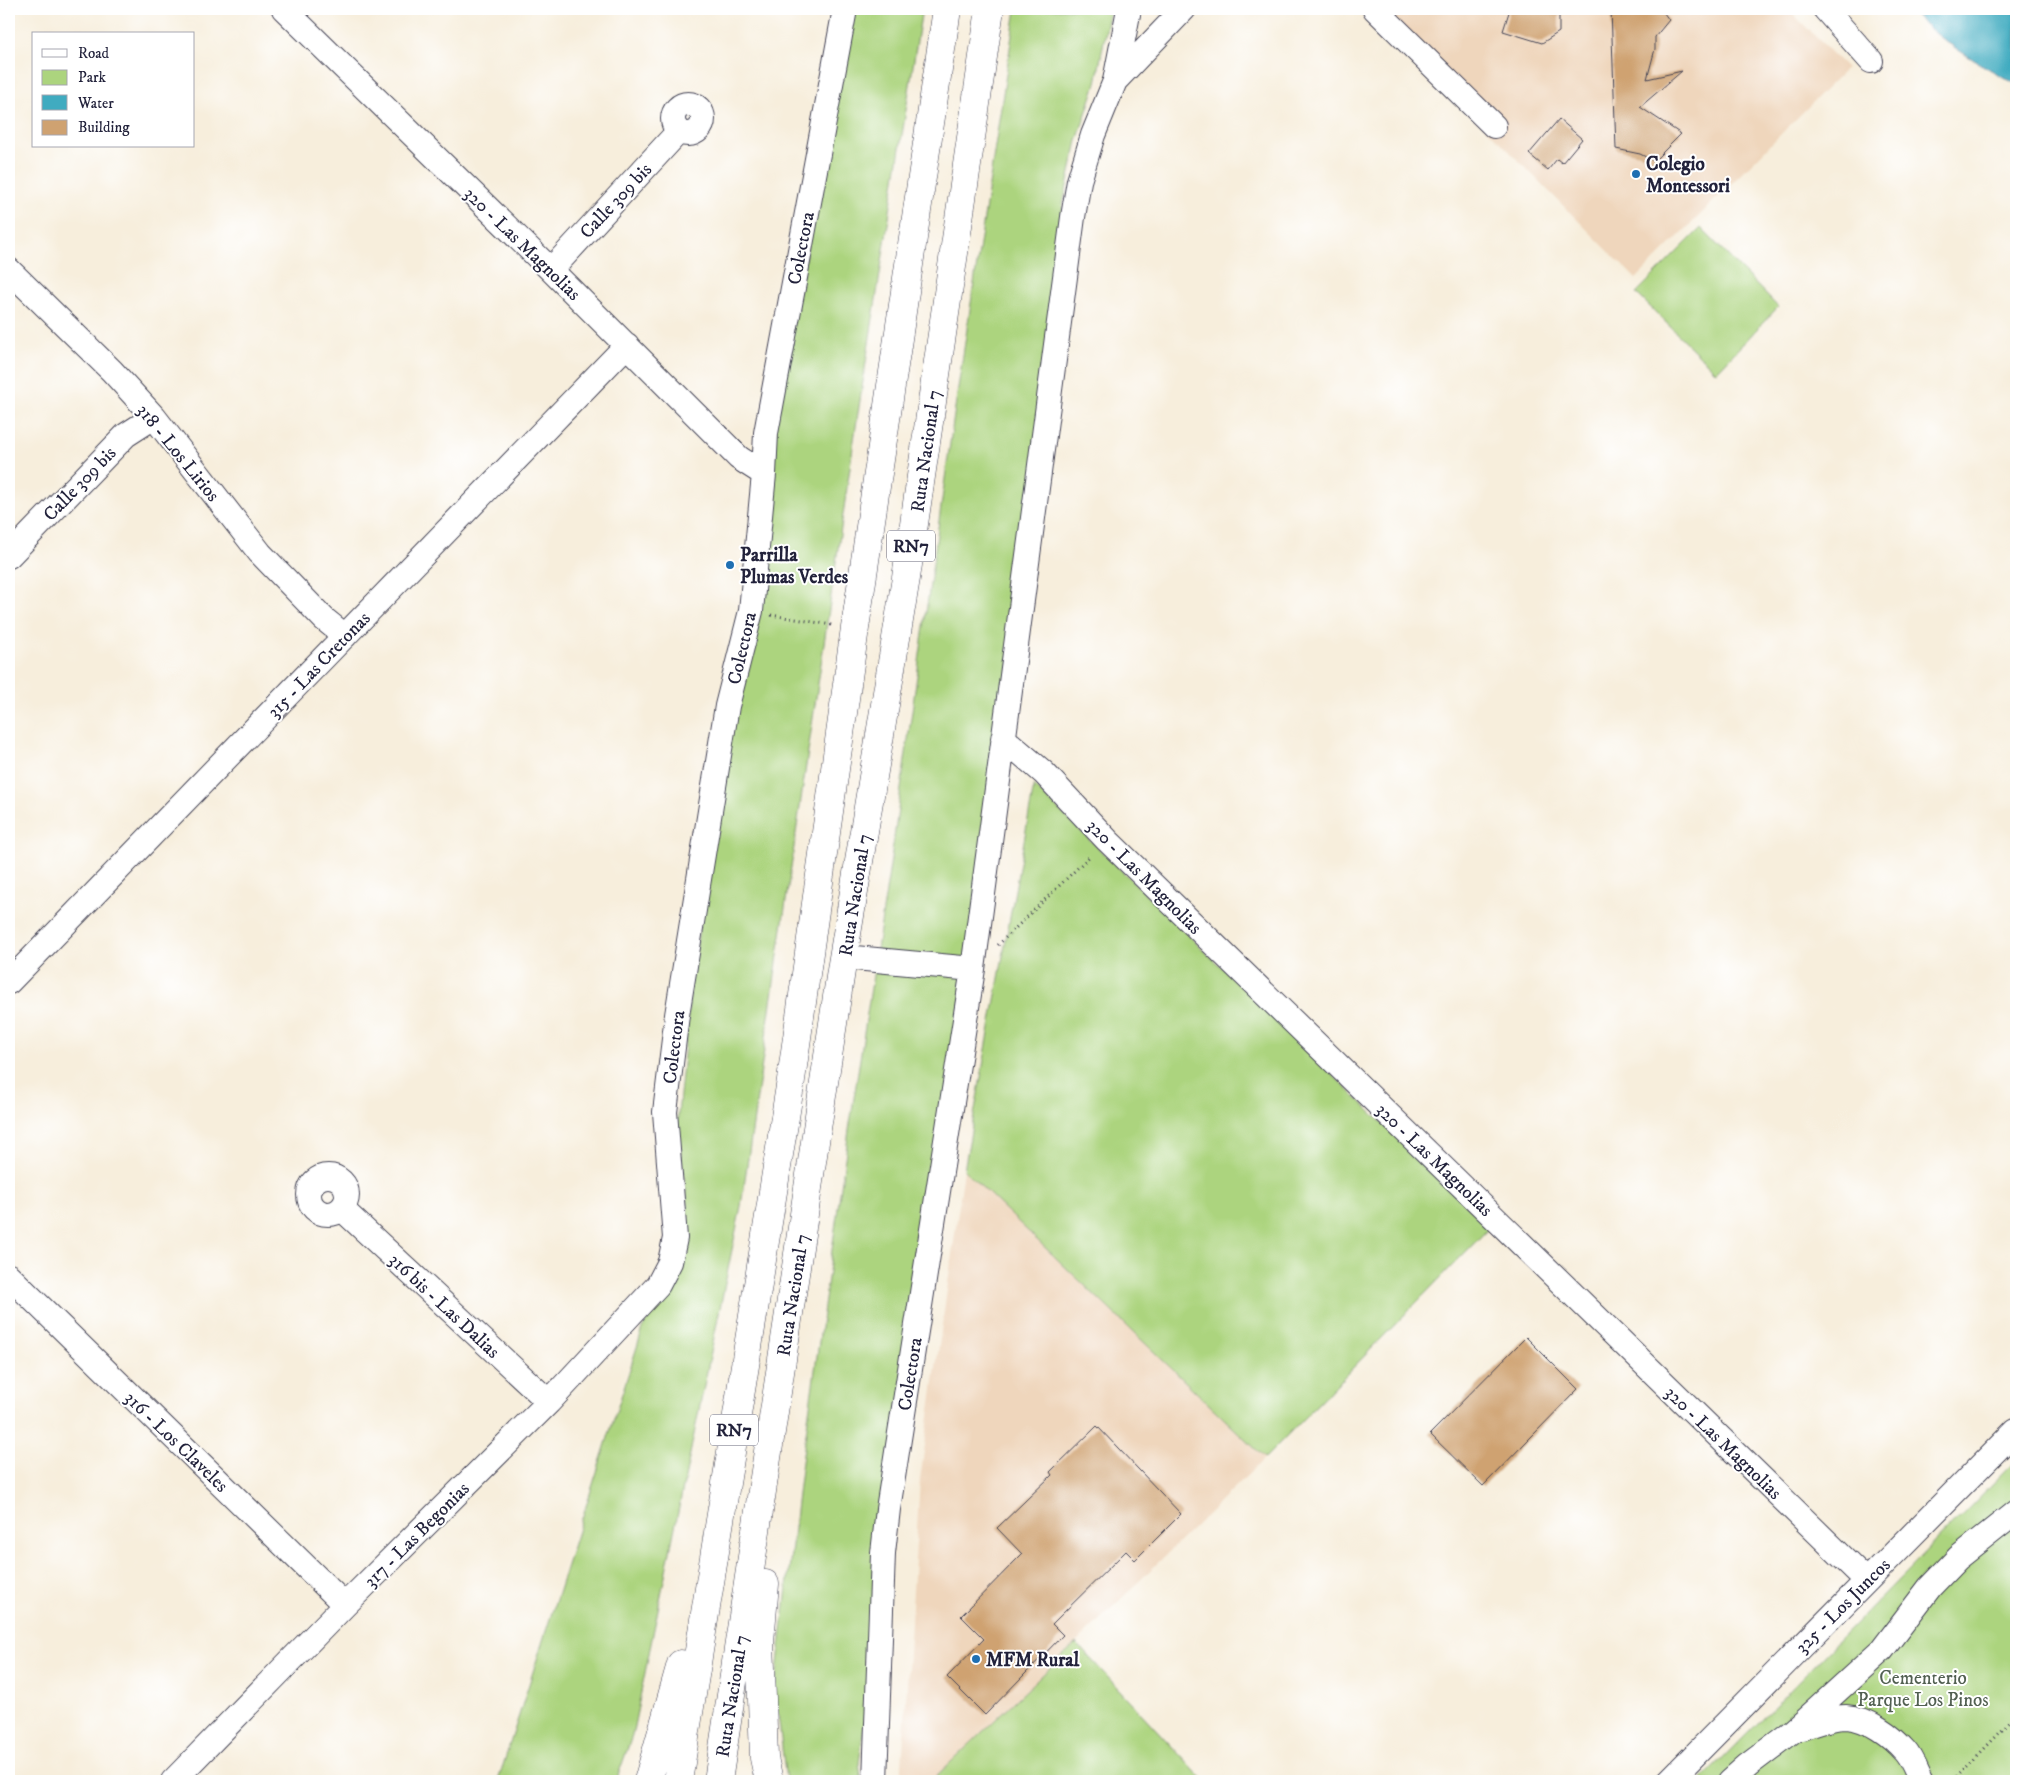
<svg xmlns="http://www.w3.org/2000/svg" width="2025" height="1790" font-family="'IM FELL DW Pica',serif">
	<rect width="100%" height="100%" fill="#fff"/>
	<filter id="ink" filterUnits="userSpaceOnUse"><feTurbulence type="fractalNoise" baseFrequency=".02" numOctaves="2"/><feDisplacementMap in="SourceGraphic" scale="10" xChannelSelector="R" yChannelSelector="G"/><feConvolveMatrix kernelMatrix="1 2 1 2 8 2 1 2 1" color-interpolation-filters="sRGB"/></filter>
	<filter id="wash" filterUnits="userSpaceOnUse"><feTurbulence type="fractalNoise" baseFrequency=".0096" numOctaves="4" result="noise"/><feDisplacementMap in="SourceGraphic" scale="20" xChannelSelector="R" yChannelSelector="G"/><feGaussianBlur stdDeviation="1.12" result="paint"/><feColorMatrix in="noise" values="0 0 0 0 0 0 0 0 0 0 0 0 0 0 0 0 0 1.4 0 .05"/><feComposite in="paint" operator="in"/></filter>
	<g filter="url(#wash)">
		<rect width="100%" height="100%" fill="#f7eedc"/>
		<path fill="#efd6bc" d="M1368,9H1788L1847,68L1636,279Z
			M964,1170L1265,1458L1076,1643L931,1781H901L920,1480Z"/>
		<path fill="#acd47e" stroke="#677b5c" d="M853,9H922L858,413L741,1206L632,1736L616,1781H498L644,1325L681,1264L688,1205L677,1125L691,983L775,416Z
			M1016,9H1110L1096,83L1077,141L1063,204L1052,282L1034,489L945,1107L859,1764L862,1781H786L775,1689L801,1469L849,1130L891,859L956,401Z
			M1701,228L1778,307L1716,372L1636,293Z
			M1034,786L1490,1227L1265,1458L964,1170Z
			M2016,1460V1781H1701Z
			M1076,1643L1204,1781H931Z"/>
		<path fill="#40abc0" stroke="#31667e" d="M1910,9H2016V84C1978,63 1938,41 1910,9Z"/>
		<g id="blocks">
			<path fill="#cfa271" d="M1510,9H1559V32L1542,43L1503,31Z
				M1611,9H1661L1669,20L1655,37V49L1647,79L1682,71L1640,107L1681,134L1654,161L1640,154L1616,149Z
				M1559,119L1582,139L1562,163L1557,159L1548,170L1529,154Z
				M1526,1337L1578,1389L1483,1486L1430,1434Z
				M1097,1426L1181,1514L1135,1560L1126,1551L1052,1624L1063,1635L985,1715L947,1677L984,1639L961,1616L1022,1554L997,1528L1052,1475L1050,1472Z"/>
		</g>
	</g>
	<g filter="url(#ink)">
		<use href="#blocks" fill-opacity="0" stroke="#424153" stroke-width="1"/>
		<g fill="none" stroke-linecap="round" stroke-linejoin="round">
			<defs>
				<path id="minor" d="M284,9L551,270L739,458L764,474
					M1375,9L1494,126
					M1825,9L1871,61
					M1115,81L1184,9
					M673 119a15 15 0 1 1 30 0a15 15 0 1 1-30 0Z
					M9,270L112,371L154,417L260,553L324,619L345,636
					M551,270L679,131
					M9,556L126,435L154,417
					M1003,738L1044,773L1107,840L1866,1580
					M844,957L973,969
					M9,982L627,345
					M309 1195a19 19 0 1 1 38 0a19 19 0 1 1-38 0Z
					M342,1209L549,1402
					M9,1276L345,1605
					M1802,1728C1816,1723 1831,1717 1846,1717C1868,1718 1891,1735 1905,1751C1912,1759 1916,1771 1921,1781
					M173,1781L345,1605L549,1402L658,1285L670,1262L675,1238L665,1112L677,1015L727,706L751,611L764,474L766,433L845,9
					M875,1781L883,1553L888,1509L973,969L1073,217L1079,181L1093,135L1115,81L1129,9
					M1669,1781L2016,1430
					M1730,1781L1748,1765L1793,1731L1882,1650L1930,1587L1958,1558L2016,1512"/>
				<path id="highway" d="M765,1584L760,1641L764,1758L769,1781
					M648,1781L681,1664
					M678,1781L791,1080L855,628L947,9
					M718,1781L842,964L906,578L990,9"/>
			</defs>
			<use href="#minor" stroke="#424153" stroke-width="26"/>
			<use href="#highway" stroke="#424153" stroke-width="29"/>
			<path stroke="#424153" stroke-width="3" stroke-dasharray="1 4" stroke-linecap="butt" d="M771,615L832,625
				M998,945L1091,855
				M1953,1781L2016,1716"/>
			<use href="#minor" stroke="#fff" stroke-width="24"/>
			<use href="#highway" stroke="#fff" stroke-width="28"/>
		</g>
	</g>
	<g fill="#1f6fb2" stroke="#fff" stroke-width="2">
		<circle cx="1636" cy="174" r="5"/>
		<circle cx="730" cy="565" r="5"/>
		<circle cx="976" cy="1659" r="5"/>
	</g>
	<g text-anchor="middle" stroke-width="4" stroke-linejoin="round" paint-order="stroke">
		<g fill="#fff" stroke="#646476" stroke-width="1">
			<rect x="887" y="530.5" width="48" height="31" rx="4"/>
			<rect x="710" y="1414.5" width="48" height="31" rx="4"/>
		</g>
		<g font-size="18" font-weight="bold" fill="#22223b">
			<text x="911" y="552">RN7</text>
			<text x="734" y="1436">RN7</text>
		</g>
		<g font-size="19" font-weight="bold" fill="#22223b" stroke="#fff" text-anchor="start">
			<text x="1646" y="170">Colegio<tspan x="1646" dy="22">Montessori</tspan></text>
			<text x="740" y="561">Parrilla<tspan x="740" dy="22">Plumas Verdes</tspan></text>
			<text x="986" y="1666">MFM Rural</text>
		</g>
		<g font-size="19" fill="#22223b" stroke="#fff">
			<text transform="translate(615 200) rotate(-47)" y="7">Calle 309 bis</text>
			<text transform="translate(523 243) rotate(44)" y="7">320 - Las Magnolias</text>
			<text transform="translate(800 248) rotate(-79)" y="7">Colectora</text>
			<text transform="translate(925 451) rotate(-82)" y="7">Ruta Nacional 7</text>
			<text transform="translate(179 452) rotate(51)" y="7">318 - Los Lirios</text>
			<text transform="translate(79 483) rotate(-46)" y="7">Calle 309 bis</text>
			<text transform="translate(741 648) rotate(-77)" y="7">Colectora</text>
			<text transform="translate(318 664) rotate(-46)" y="7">315 - Las Cretonas</text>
			<text transform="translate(1145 876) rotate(45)" y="7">320 - Las Magnolias</text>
			<text transform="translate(854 895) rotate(-81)" y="7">Ruta Nacional 7</text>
			<text transform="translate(673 1047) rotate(-83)" y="7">Colectora</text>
			<text transform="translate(1435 1159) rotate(44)" y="7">320 - Las Magnolias</text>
			<text transform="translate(792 1295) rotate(-81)" y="7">Ruta Nacional 7</text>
			<text transform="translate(445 1305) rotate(43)" y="7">316 bis - Las Dalias</text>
			<text transform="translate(909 1374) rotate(-81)" y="7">Colectora</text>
			<text transform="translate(177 1441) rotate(44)" y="7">316 - Los Claveles</text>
			<text transform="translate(1724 1442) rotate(44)" y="7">320 - Las Magnolias</text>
			<text transform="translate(416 1534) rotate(-45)" y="7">317 - Las Begonias</text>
			<text transform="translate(1842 1605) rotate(-45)" y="7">325 - Los Juncos</text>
			<text transform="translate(731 1696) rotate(-81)" y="7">Ruta Nacional 7</text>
		</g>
		<g font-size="19" fill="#526052" stroke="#fff">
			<text x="1923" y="1684">Cementerio<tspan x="1923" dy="22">Parque Los Pinos</tspan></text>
		</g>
	</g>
	<rect width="2025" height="1790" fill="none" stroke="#fff" stroke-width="30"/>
	<rect x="32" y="32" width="162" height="115" fill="#ffffff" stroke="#a7a7b1"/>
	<rect x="42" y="49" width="25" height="8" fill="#ffffff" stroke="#a7a7b1"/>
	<text x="78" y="58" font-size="15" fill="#22223b">Road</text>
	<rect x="42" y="70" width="25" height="15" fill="#acd47e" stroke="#a7a7b1"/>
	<text x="78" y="82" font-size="15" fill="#22223b">Park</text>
	<rect x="42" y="95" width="25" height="15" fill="#40abc0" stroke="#a7a7b1"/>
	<text x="78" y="108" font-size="15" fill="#22223b">Water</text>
	<rect x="42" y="120" width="25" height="15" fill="#cfa271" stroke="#a7a7b1"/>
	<text x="78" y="132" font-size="15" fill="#22223b">Building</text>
</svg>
